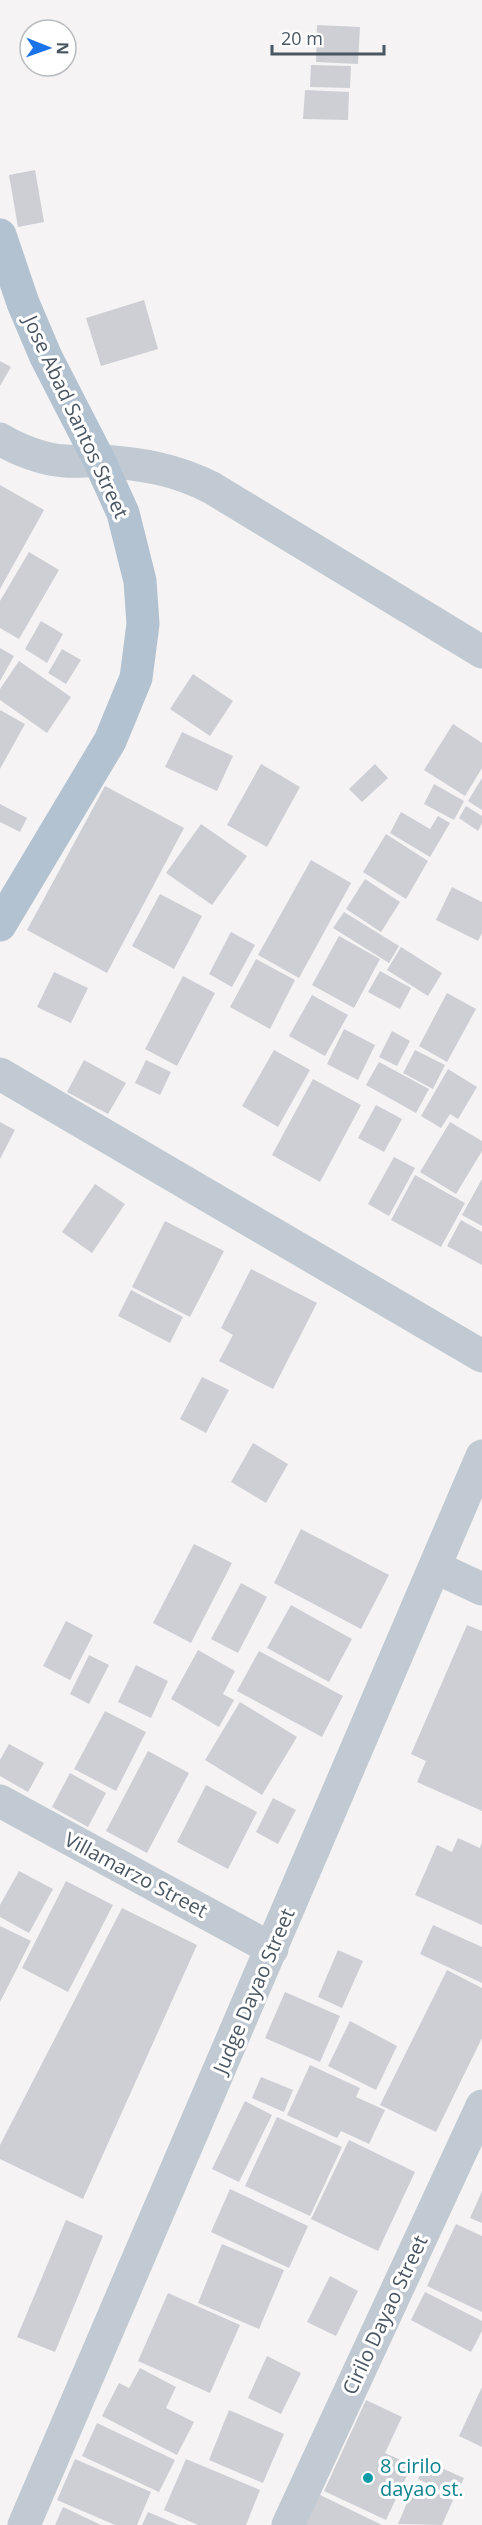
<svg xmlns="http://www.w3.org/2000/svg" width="482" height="2525" font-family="'Open Sans',sans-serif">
	<rect width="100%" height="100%" fill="#f5f3f3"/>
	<path fill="#cdcfd5" d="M317,25L360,27L358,64L316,62Z
		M311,65L351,66L350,88L310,87Z
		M305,90L349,92L348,120L303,119Z
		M35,170L44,222L18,227L9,175Z
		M144,300L158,349L101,366L86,318Z
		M0,361L11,367L0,386Z
		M0,485L44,510L0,589Z
		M29,552L59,570L19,639L0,628V601Z
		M41,621L63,634L47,663L25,649Z
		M0,648L14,656L0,681Z
		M62,649L81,660L66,684L48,673Z
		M19,661L71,697L47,733L0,700V689Z
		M193,674L233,701L210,736L170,709Z
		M0,710L25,724L0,769Z
		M453,724L482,743V768L465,796L424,770Z
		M182,732L233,756L217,791L165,767Z
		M261,764L300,787L267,847L227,825Z
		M375,764L388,778L362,802L349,789Z
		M482,778V810L468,801Z
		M434,784L464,801L454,820L424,804Z
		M105,786L184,828L107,973L27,930Z
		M0,804L27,818L20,832L0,822Z
		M466,806L482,816V823L478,831L459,818Z
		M401,812L430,829L438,816L450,823L430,857L390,833Z
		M201,824L247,856L212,905L166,873Z
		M386,834L428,861L406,899L363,872Z
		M311,860L351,883L299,978L258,955Z
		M365,879L400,902L381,932L346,909Z
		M452,887L482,902V933L478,941L436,920Z
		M160,894L202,916L174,969L132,946Z
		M344,912L399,946L389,963L333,928Z
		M231,932L255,945L232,987L209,974Z
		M339,936L380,959L354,1008L312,985Z
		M401,947L442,973L428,996L387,970Z
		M256,959L295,980L270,1029L230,1007Z
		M380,971L411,988L400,1009L368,992Z
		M54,972L88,988L71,1023L37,1007Z
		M183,976L215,993L177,1066L145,1049Z
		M447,993L476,1009L447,1062L419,1046Z
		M312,995L348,1015L325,1056L289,1036Z
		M344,1029L375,1045L358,1080L327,1064Z
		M392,1031L410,1041L397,1066L379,1057Z
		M274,1050L310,1070L278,1127L242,1106Z
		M415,1050L445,1065L433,1089L403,1073Z
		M84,1060L126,1083L108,1114L67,1092Z
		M146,1060L171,1072L160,1095L135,1083Z
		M379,1062L429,1089L416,1113L366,1085Z
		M448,1069L477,1087L458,1119L450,1114L441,1128L421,1116Z
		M313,1079L361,1105L320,1182L272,1155Z
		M376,1105L402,1119L384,1152L358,1138Z
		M0,1122L15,1130L0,1159Z
		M450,1122L482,1141V1151L456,1194L420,1172Z
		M394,1157L415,1168L389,1216L368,1204Z
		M415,1175L465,1203L441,1247L391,1220Z
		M482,1179V1226L462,1215Z
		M95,1184L125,1204L92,1253L62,1232Z
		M461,1220L482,1232V1265L447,1246Z
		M165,1221L224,1251L190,1317L132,1287Z
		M251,1269L317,1303L273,1389L219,1361L233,1335L221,1328Z
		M131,1290L183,1317L170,1343L118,1316Z
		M202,1377L229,1390L206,1433L180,1419Z
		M253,1443L288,1464L266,1503L231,1482Z
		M301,1529L389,1575L361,1629L274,1583Z
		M194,1544L232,1563L191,1643L153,1623Z
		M241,1583L267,1597L238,1653L211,1639Z
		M291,1605L352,1639L329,1682L267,1648Z
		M66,1621L93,1635L70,1680L43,1666Z
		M467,1625L482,1631V1811L417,1782L426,1761L411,1754Z
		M198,1650L235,1671L223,1694L234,1700L219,1727L171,1699Z
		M259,1651L343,1696L322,1737L237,1691Z
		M89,1655L109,1665L89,1704L70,1694Z
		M136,1665L168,1681L151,1718L118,1702Z
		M240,1702L297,1737L262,1795L205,1760Z
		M105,1711L146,1732L116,1791L74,1769Z
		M9,1744L44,1763L28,1792L0,1776V1760Z
		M148,1751L189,1773L147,1853L106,1831Z
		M70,1773L106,1793L88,1827L52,1807Z
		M206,1785L257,1812L228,1869L177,1842Z
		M273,1798L296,1810L278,1844L256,1832Z
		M458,1838L480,1848L482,1842V1925L415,1895L437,1845L452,1852Z
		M19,1871L53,1889L29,1933L0,1917V1905Z
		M66,1881L113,1905L68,1992L22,1968Z
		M122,1908L197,1945L83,2199L0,2159V2145Z
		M433,1925L482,1947V1983L420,1954Z
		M0,1926L31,1941L0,2002Z
		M338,1950L363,1961L342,2008L318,1997Z
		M447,1970L482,1988V2038L436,2132L380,2105Z
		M285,1992L340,2016L320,2062L265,2038Z
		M350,2021L397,2046L376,2090L328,2066Z
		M310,2065L360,2088L356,2097L385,2110L369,2144L341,2131L337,2138L287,2115Z
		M261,2077L293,2090L284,2112L252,2098Z
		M245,2101L272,2115L239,2182L212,2169Z
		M277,2117L342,2147L310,2216L245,2186Z
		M349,2140L415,2172L378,2251L311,2219Z
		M230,2189L308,2226L289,2268L211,2232Z
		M482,2191V2223L470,2218Z
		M66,2220L103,2236L55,2352L17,2337Z
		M456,2224L482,2236V2312L427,2286Z
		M222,2244L284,2270L259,2329L198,2303Z
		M330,2276L358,2291L336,2336L307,2322Z
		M425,2292L482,2321V2331L471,2352L411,2320Z
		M168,2293L240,2325L210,2393L138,2361Z
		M267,2356L301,2373L281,2414L248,2398Z
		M140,2368L176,2387L166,2408L194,2422L177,2455L102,2416L119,2383L129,2388Z
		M482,2387V2447L459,2436Z
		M366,2400L402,2417L385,2453L412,2465L386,2520L324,2491Z
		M229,2410L284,2434L263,2483L209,2460Z
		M97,2423L175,2460L159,2492L82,2456Z
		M75,2459L151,2492L137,2525H115L57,2500Z
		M186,2459L260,2490L246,2525H198L164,2510Z
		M426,2461L464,2478L455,2497L418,2479Z
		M415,2484L453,2500L442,2525L398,2524Z
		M314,2492L382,2525H298Z
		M63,2507L101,2525H55Z
		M148,2512L179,2525H142Z"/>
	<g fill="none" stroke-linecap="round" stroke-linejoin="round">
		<path stroke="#c1cad2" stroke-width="33" d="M0,439C18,450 44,460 65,461C77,462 90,460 102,461C142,464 175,469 212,488L482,652
			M0,1074L482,1356
			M435,1567L482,1589
			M0,1801L272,1949
			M24,2525L482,1456
			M288,2525L482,2106"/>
		<path stroke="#b3c2d1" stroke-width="33" d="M0,235L23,303L46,357L99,460L123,513L140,581L143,624L136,678L110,741L0,925"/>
	</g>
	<circle fill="#0f9aa8" stroke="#fff" stroke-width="2" cx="368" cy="2478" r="6"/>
	<g text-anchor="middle" stroke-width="6" stroke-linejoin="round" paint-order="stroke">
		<g font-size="20" fill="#4a5661" stroke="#fff">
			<text transform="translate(76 417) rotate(65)" y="7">Jose Abad Santos Street</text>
			<text transform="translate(136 1875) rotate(28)" y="7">Villamarzo Street</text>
			<text transform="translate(254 1991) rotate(-67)" y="7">Judge Dayao Street</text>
			<text transform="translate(385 2315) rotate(-65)" y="7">Cirilo Dayao Street</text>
		</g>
		<g font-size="20" fill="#0d838f" stroke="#fff" text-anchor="start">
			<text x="380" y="2473">8 cirilo<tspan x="380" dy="23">dayao st.</tspan></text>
		</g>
	</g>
	<g transform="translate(48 48) rotate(91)"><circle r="28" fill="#ffffff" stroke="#b7bbc0" stroke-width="1.5"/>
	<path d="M0-4.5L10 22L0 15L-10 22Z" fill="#1a73e8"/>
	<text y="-9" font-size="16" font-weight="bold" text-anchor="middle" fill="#4a5661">N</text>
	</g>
	<path d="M272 45v9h112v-9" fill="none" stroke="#4a5661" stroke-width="3"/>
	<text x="281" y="45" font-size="18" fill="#4a5661" stroke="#ffffff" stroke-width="4.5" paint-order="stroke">20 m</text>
</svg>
